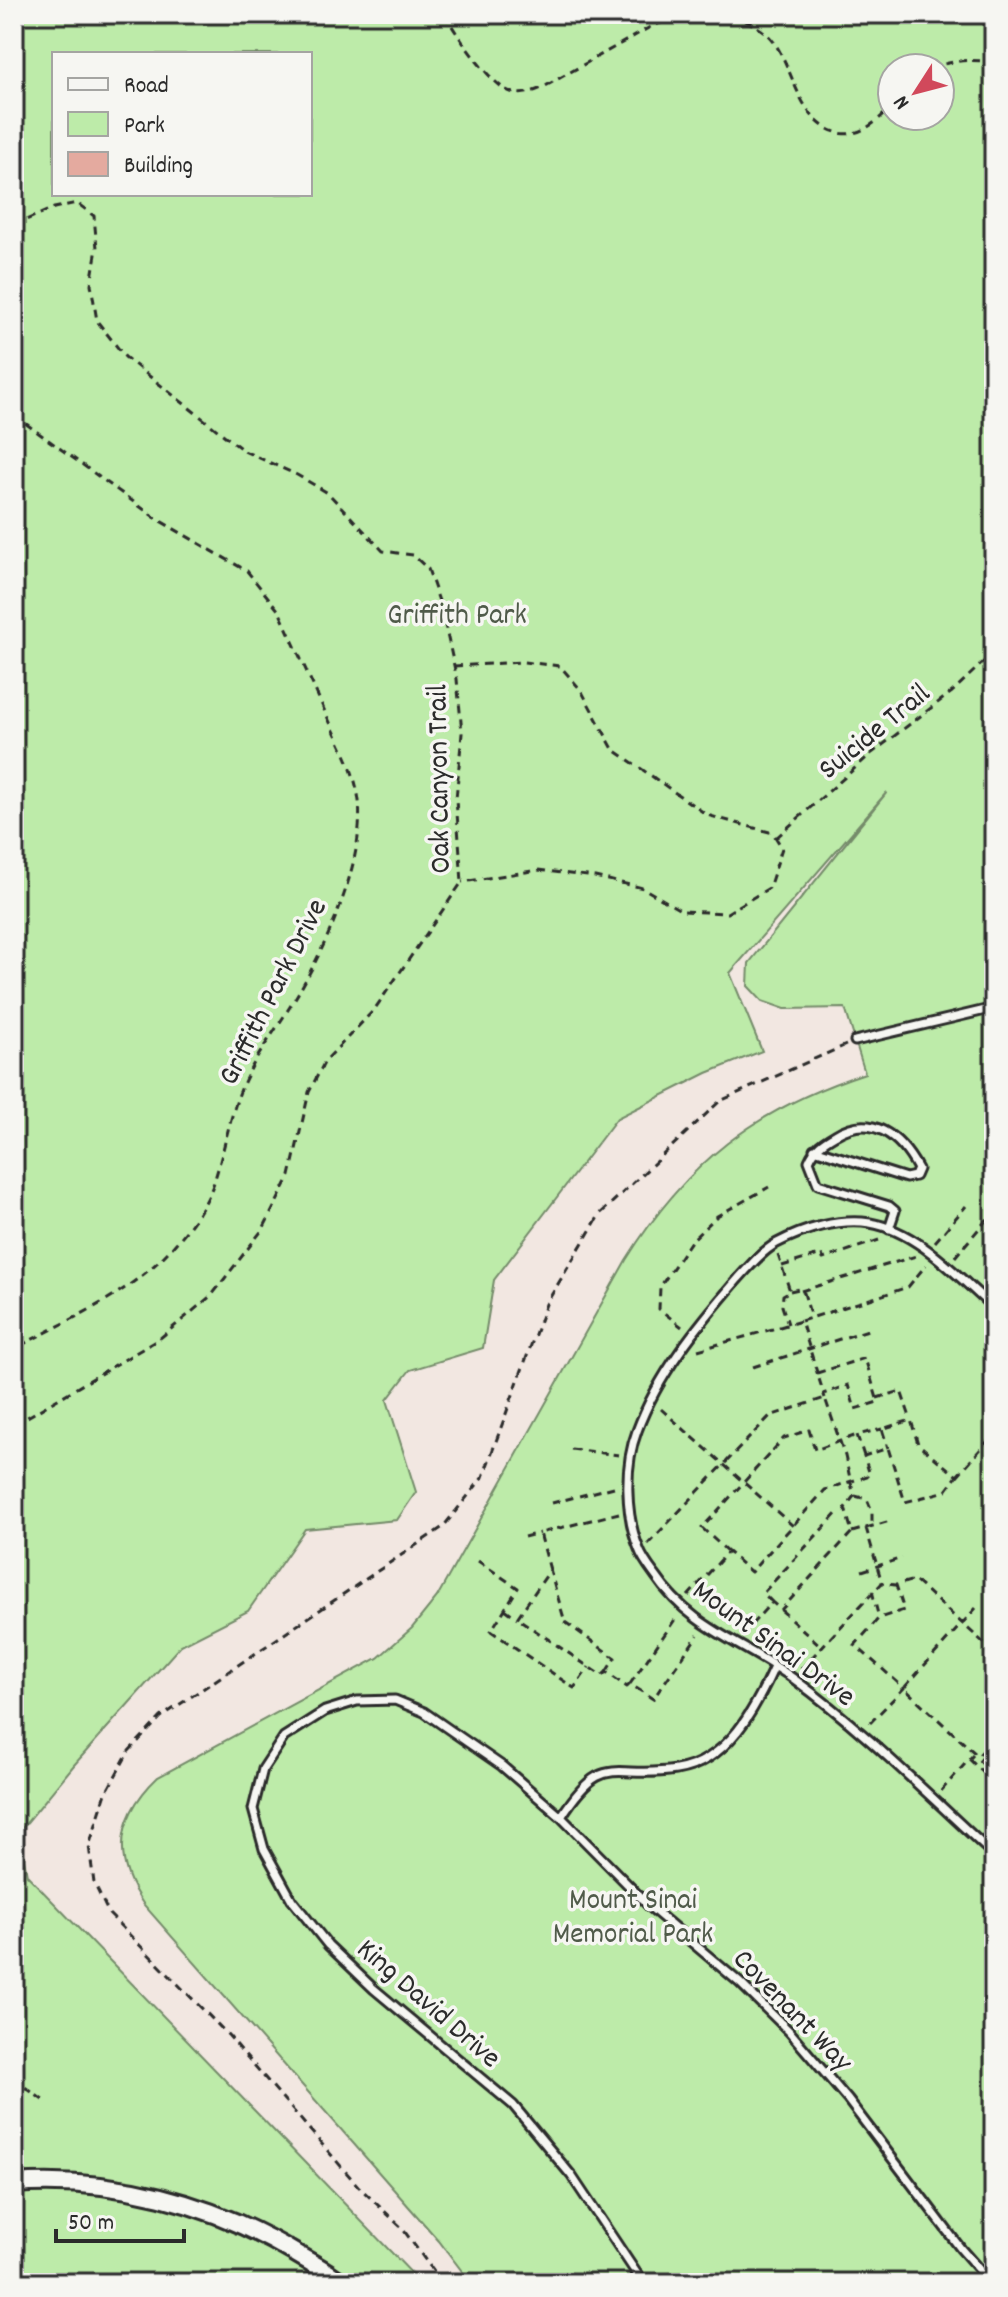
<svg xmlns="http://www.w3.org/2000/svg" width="1008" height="2297" font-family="Dekko,sans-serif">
	<rect width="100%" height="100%" fill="#f2e7e1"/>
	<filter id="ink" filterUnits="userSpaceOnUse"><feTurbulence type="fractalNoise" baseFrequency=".0125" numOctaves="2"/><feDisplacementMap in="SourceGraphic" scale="16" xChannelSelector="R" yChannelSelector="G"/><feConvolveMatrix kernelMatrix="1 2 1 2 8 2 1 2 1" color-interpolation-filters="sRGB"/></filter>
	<g filter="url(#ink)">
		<path fill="#bdeba9" stroke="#748b6a" stroke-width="2" fill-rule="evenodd" d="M14,14H994V2283H471L439,2241L144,1905C111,1858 117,1816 158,1777L378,1658L412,1628L437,1597L626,1260C687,1162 755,1109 865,1073L845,1008L785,1009L762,1001L748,986L749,963L887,792L730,973L762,1051L707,1073L617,1118L494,1280L483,1348L410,1370L387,1400L416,1492L397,1520L305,1529L248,1611L181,1645L74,1765L19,1832L27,1875L421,2283H14ZM54,54H310V194H54ZM892,68H940V116H892Z"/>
		<path fill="#e4aa9f" stroke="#2b2b2b" stroke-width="2" d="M994,1744V1777L979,1761Z"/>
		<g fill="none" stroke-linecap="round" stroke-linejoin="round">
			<defs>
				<path id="service" d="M855,1041L994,1008
					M814,1149L906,1178L915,1176L918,1169C900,1136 872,1112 835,1135C823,1142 815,1147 809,1161L818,1184L889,1206L895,1211L889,1229
					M994,1308C959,1278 918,1231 870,1223C839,1218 804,1229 777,1243C762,1251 748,1268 737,1280C698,1325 658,1374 637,1431C624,1465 625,1515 639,1549C642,1558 649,1567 655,1575C692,1630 744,1642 794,1679C865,1731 929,1796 994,1855
					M561,1817C604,1750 612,1780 676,1770C728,1762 755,1709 774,1667
					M643,2283L571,2175L513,2105L374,1989L328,1945L292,1900L264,1849L253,1809L263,1769L284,1737L325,1711L357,1701L395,1700L424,1712L502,1766L561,1817L649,1906L740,1983L789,2031L848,2100L961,2249L991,2283"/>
				<path id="tertiary" d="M14,2184C113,2177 210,2202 295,2253C311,2263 328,2271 342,2283"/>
			</defs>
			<use href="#service" stroke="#2b2b2b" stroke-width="13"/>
			<use href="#tertiary" stroke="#2b2b2b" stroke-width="22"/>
			<path stroke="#2b2b2b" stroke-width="3" stroke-dasharray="8 6" stroke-linecap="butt" d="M445,14C455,33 491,86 511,92C523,96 531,92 542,88L652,26L688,14
				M718,14C738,17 760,24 773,41C795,70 798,123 839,133C860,138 879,120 892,106
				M931,68C953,60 971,59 994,62
				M14,225L54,208L77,203L94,216L97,248L91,284L97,321L125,357L244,451L297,475L328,493L383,551L413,555L428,569L441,607L457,679L462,733L456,799L462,882L374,1010L325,1061L309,1092L290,1176L263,1229L212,1295L159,1339L14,1425
				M14,415L157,519L247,571L279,611C295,646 311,681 327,716C340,744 355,770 359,801C365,864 324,952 291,1005C274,1033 254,1058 241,1089C229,1119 224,1151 214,1182C207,1204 191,1226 176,1243C134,1293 70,1319 14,1349
				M454,666L523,662L560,666L581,690L613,749L707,815L773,833L782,848L769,888L727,913L682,911L643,888L595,877L538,870L462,882
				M776,838L872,753L952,692L994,652
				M935,1242L966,1206
				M778,1255L790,1291L783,1295L782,1306L788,1324
				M955,1257L994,1211
				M782,1266L822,1254L823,1259L882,1239
				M790,1291L799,1289L804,1293L811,1317
				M801,1291L916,1256
				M801,1321L908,1287L926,1265
				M682,1327L659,1309L660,1287L691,1241L717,1216L769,1187
				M698,1350L801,1321L825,1398
				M753,1367L871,1329
				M817,1373L865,1358L878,1402L855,1409L848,1385L823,1394
				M877,1398L901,1391L911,1420
				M661,1409L793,1526
				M571,1449L619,1455
				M864,1456L857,1435L882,1429
				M957,1476L994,1434
				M855,1496L867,1499L872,1511V1526
				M552,1503L618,1486
				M866,1528L890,1521
				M852,1532L866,1528L882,1583
				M524,1537L540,1533
				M648,1544L770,1416L825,1398L845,1456L854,1496L845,1508L852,1532L781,1610
				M728,1552L702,1528L784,1438L809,1430L815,1450L857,1435
				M478,1561L518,1588L491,1631L574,1688L589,1667
				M550,1570L540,1533L619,1513
				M862,1571L902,1558
				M872,1591L879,1618
				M688,1596L728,1552L751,1572L825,1490L870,1475L864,1456L888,1448L905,1502L946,1491L957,1476L918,1444L911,1420L882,1429L888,1448
				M772,1602L763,1593L839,1511
				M976,1608L904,1688L978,1756L994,1739
				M505,1609L517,1618
				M742,1635L772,1602L821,1646
				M801,1669L882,1583L895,1585
				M606,1672L615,1658L565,1622L550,1570L517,1618L602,1676L606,1672L627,1687L630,1684L653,1699L698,1635
				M630,1684L676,1618
				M870,1723L904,1688L855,1645L879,1618L904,1610L896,1585L914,1580L994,1652
				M969,1759L994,1783
				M941,1791L973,1755
				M14,2079L44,2101
				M442,2283L402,2228L358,2186L229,2036L109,1914L94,1883L89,1846L106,1793L129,1751L161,1717L443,1527L483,1477L546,1304L600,1214L720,1101L846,1045"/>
			<use href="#service" stroke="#f6f6f2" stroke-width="7"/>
			<use href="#tertiary" stroke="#f6f6f2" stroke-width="16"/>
		</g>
	</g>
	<g text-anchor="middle" stroke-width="7" stroke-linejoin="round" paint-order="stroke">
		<g font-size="30" fill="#505b4a" stroke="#f6f6f2">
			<text x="457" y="623">Griffith Park</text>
			<text x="633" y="1908">Mount Sinai<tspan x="633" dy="34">Memorial Park</tspan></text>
		</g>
		<g font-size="30" fill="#2b2b2b" stroke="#f6f6f2">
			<text transform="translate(873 730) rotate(-39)" y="10">Suicide Trail</text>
			<text transform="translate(437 779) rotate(-91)" y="10">Oak Canyon Trail</text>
			<text transform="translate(271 991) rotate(-63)" y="10">Griffith Park Drive</text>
			<text transform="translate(775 1642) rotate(36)" y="10">Mount Sinai Drive</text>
			<text transform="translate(430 2002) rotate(41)" y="10">King David Drive</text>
			<text transform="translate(794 2009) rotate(46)" y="10">Covenant Way</text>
		</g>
	</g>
	<rect width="1008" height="2297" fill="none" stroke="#f6f6f2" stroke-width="48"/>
	<rect x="24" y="24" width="960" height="2249" fill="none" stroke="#2b2b2b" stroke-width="3" filter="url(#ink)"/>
	<rect x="52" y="52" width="260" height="144" fill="#f6f6f2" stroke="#a5a5a2" stroke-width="2"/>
	<rect x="68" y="78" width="40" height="12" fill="#f6f6f2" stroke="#a5a5a2" stroke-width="2"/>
	<text x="124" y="92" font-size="24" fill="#2b2b2b">Road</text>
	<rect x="68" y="112" width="40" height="24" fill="#bdeba9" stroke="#a5a5a2" stroke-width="2"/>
	<text x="124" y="132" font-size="24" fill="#2b2b2b">Park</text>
	<rect x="68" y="152" width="40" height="24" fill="#e4aa9f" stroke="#a5a5a2" stroke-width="2"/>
	<text x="124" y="172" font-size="24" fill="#2b2b2b">Building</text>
	<g transform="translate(916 92) rotate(234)"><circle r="38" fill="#f6f6f2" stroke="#a5a5a2" stroke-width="2"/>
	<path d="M0-6L14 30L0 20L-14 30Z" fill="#d1495b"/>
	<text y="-12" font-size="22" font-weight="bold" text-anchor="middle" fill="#2b2b2b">N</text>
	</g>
	<path d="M56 2229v12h128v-12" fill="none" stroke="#2b2b2b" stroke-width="4"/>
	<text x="68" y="2229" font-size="24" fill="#2b2b2b" stroke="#f6f6f2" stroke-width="6" paint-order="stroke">50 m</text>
</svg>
